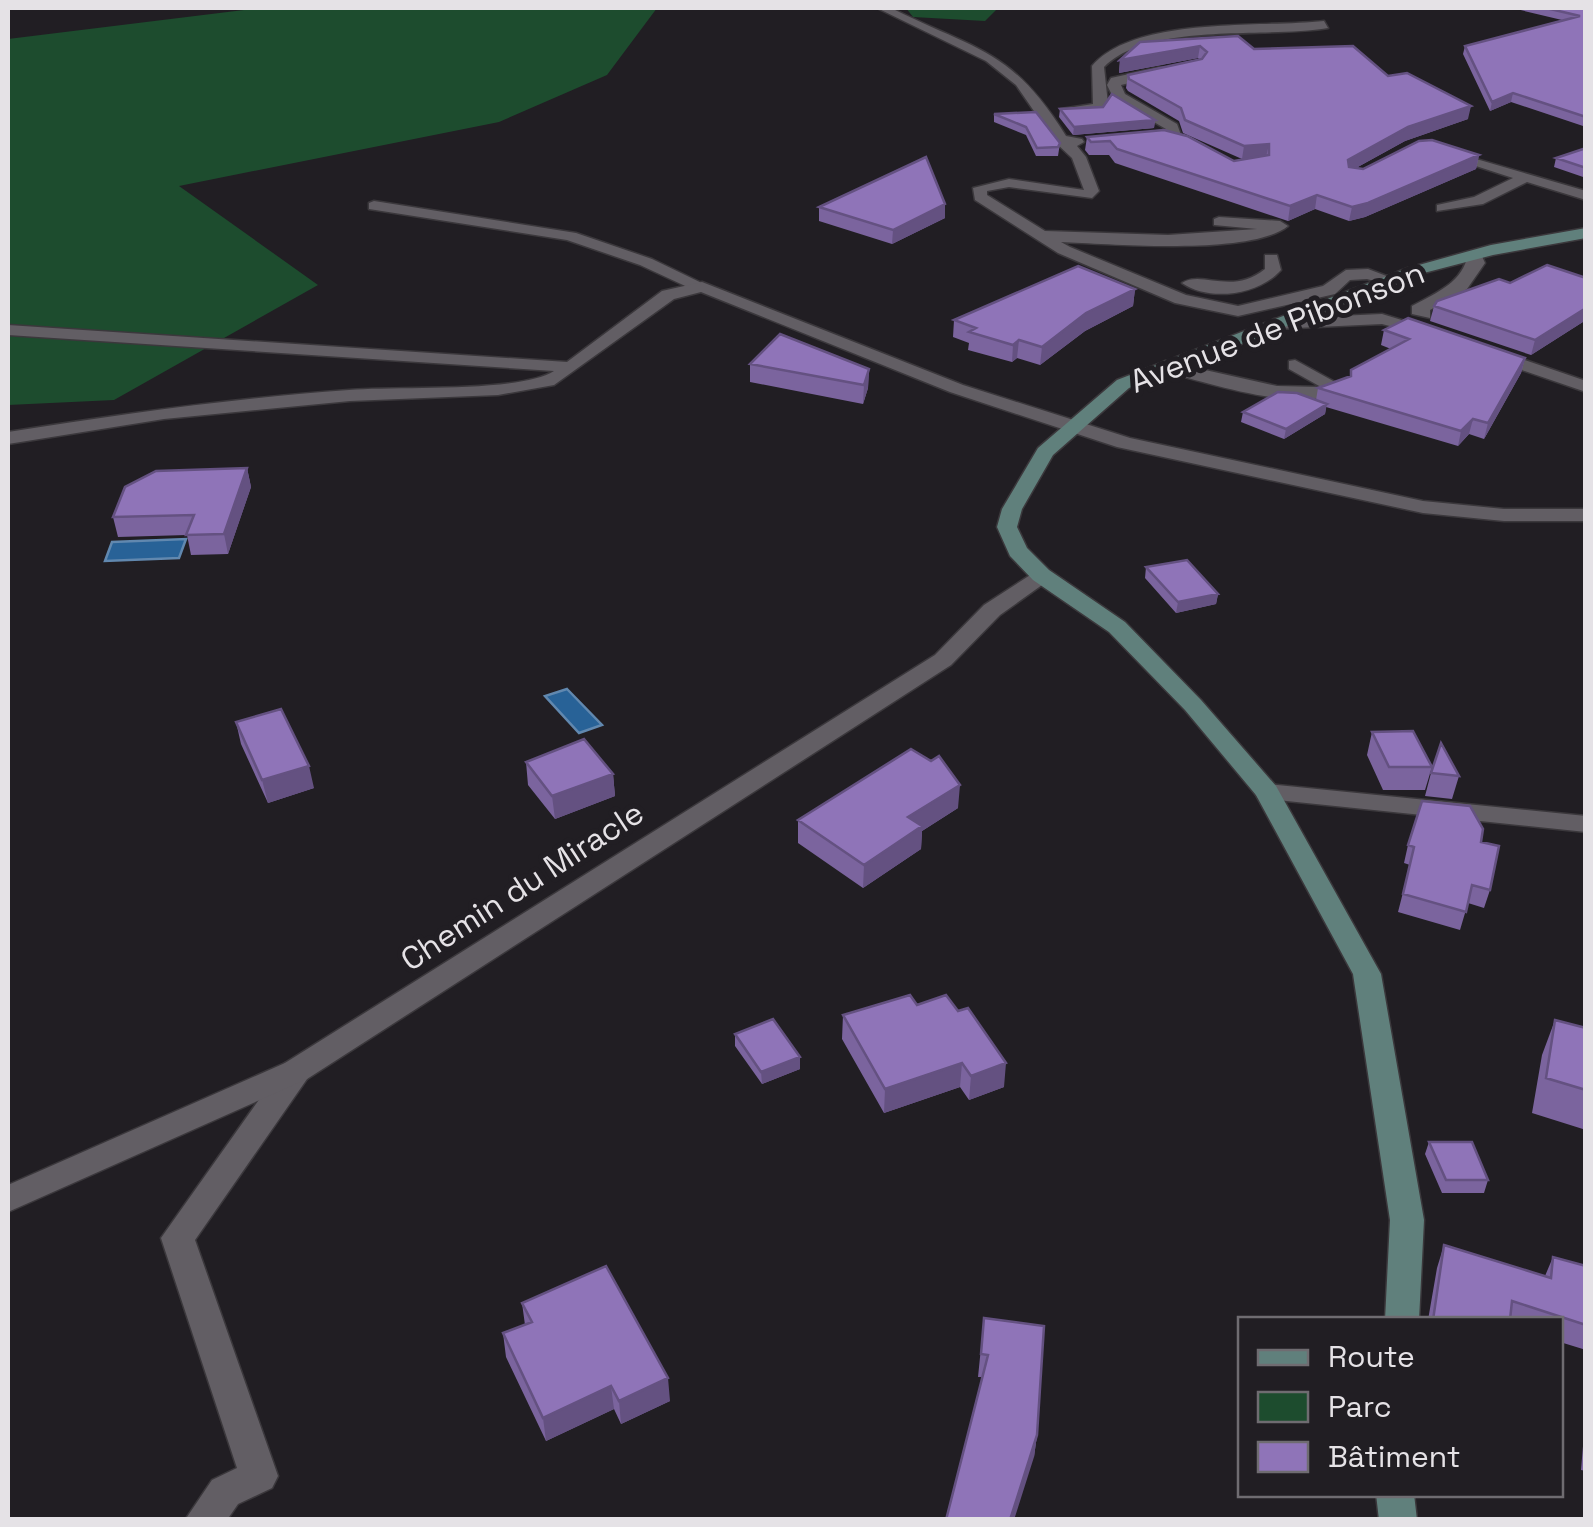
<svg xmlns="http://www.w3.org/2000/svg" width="1593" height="1527" font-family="'Space Grotesk',sans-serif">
	<rect width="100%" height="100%" fill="#211e23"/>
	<path fill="#1d4c2e" d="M261,8H657L607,75L499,122L179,186L318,285L114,400L8,405V39Z
		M906,8H998L985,21L913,17Z"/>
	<path fill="#286297" stroke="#6188af" stroke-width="2.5" d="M186,539L179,558L105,561L112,542Z
		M567,689L602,725L579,733L545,696Z"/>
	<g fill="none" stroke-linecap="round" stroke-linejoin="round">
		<defs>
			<path id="lane" d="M877,8H891C977,51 1011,48 1066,136L1082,139L1084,142L1077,146L1086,157L1099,191L1092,198L1009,187L987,191V195L1045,231L1168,235L1257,229L1214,225V219L1219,217L1280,221L1288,226C1251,256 1111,244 1061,242L1070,247L1186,295L1238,306L1323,286L1346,270L1368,269L1397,280L1389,285L1367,279L1350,280L1335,294L1238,316L1175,303L1058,253L975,200L973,188L1009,179L1084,190L1072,158L1056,143L1016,85L986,61Z
				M1324,21L1328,28C1266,39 1150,21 1104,67L1108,104L1102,111L1068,113L1061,109L1093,104L1092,66C1135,16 1261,28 1324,21Z
				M1161,67L1166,68V74L1121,85L1125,94L1177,124L1181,135L1174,139L1137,142V136L1166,129L1114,99L1107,85L1111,78Z
				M1442,149L1586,191V200L1527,182L1483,204L1437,211V205L1474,197L1513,178L1442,155Z
				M374,201L576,233L652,259L710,287L696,291L640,265L567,240L369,209V203Z
				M1468,252H1480L1485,263L1467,289L1430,310V318L1412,314V306C1438,292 1465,281 1468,252Z
				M1265,255H1277L1281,270C1259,295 1209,302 1182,283C1202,270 1232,296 1265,269Z
				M1382,314L1441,332L1432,337L1382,324L1274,329L1265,324L1274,319Z
				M1493,349L1586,381V392L1487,358L1484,354Z
				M1295,360L1346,388C1309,418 1202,381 1159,370L1156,366L1165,361L1277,386L1321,387L1289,369V361Z
				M1267,784L1586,816V832L1258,798L1254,792L1258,786Z
				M296,1060L307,1063L311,1071L307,1079L195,1240L278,1476L272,1488L238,1504L227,1520H185L212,1480L237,1468L161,1238L285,1063Z"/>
			<path id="street" d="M702,282L963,385L1130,438L1423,501L1504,509H1586V521H1504L1423,513L1117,447L950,392L701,292L674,299L554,385L498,395L350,401L164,419L8,444V432C121,414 235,398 349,390C395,386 520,393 554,371L8,335V325L567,362L662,291Z
				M1041,568L1052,575L1049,580L1000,615L951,665L307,1079L8,1212V1185L285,1063L935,655L984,605Z"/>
			<path id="secondary" d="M1586,228V238L1493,255L1420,274L1129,388L1053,455L1022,509L1017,527L1027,548L1049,570L1125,622L1201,700L1276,786L1381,974L1424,1220L1419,1320H1385L1390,1220L1353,974L1256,795L1185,710L1109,632L1033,580L1010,556L997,527L1002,509L1038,448L1117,380L1408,268L1491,245Z
				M1376,1494H1414L1417,1520H1379Z"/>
		</defs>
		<use href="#lane" stroke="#3b383c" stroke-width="3"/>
		<use href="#street" stroke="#3b383c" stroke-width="3"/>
		<use href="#secondary" stroke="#3b383c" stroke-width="3"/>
		<use href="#lane" fill="#625e64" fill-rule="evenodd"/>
		<use href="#street" fill="#625e64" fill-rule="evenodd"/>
		<use href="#secondary" fill="#60807c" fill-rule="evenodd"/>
	</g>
	<path fill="#7b649e" d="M1512,8H1586V127L1511,102L1490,111L1463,54L1465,46L1562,20Z
		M1140,42L1254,49L1388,76L1468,119L1405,141L1356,168L1363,169L1479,155L1476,169L1365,217L1349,221L1315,209L1288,221L1115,163L1109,155H1089L1085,150L1087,137L1234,161L1242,159L1183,133L1179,121L1128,91L1126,88L1128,75L1200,60L1198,58L1119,73L1120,60Z
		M1060,109L1155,120L1154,128L1073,135L1059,117Z
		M1036,112L1060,143L1058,156H1036L1026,135L994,122V114Z
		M1586,148V178L1554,167L1556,158Z
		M819,207L945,218L892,244L819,221Z
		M1586,278V320L1531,355L1430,321L1434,306L1510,283Z
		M1135,289L1133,306L1085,331L1040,365L1017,358L1012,362L968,350L969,343L953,337L954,320Z
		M1384,330L1525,358L1521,373L1484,439L1469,434L1458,446L1326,407L1325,414L1284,439L1241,422L1243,412L1316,400L1318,388L1350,376L1391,349L1381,345Z
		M750,364L869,369L868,388L863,404L750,382Z
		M247,468L251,487L228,554L191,555L187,535L118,537L113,517Z
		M1146,567L1218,594L1216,604L1176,613L1145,578Z
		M236,722L314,788L268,803L241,744Z
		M1372,732L1432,767L1425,790H1383L1367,755Z
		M526,762L613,774L615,796L555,819L528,785Z
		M1431,773L1459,776L1452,799L1425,796Z
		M958,808L922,831L921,849L863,888L798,843V820Z
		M1481,842L1490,890L1484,908L1468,903L1460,930L1398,912L1410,865L1404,863L1408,845Z
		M917,1005L1004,1087L969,1100L960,1087L884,1113L842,1039L843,1015Z
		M1555,1020L1586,1028V1130L1532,1113L1542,1055Z
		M735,1034L800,1069L762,1084L735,1046Z
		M1429,1142L1488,1180L1484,1193H1442L1425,1154Z
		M1444,1245L1545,1276L1553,1257L1586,1266V1350L1560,1342V1320H1428L1437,1268Z
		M522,1303L670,1401L621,1424L614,1409L546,1441L506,1357L503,1333L525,1325Z
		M984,1318L1037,1435L1034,1457L982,1377H978Z
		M1586,1410V1471L1581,1470Z"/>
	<path fill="#645181" d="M1200,46L1198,58L1119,73L1120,60Z
		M1513,93L1511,102L1490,111L1492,102Z
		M1471,106L1468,119L1405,141L1345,174L1348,160L1408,127Z
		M1155,120L1154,128L1073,135L1074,127Z
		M1269,144L1266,157L1242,159L1244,146Z
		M1479,155L1476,169L1365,217L1349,221L1352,207Z
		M1317,195L1315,209L1288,221L1290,206Z
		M945,204V218L892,244L893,230Z
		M1135,289L1133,306L1085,331L1040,365L1042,347L1086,313Z
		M1586,308V320L1531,355L1535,340Z
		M1019,340L1017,358L1012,362L1013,345Z
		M1525,358L1521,373L1484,439L1488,423Z
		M869,369L868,388L863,404L864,385Z
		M1327,404L1325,414L1284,439L1286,429Z
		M1473,419L1469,434L1458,446L1461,431Z
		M247,468L251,487L228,554L224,534Z
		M1218,594L1216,604L1176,613L1178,602Z
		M309,766L314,788L268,803L262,780Z
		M613,774L615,796L555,819L552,796Z
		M960,785L958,808L922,831L921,849L863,888L864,865L908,817Z
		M800,1057V1069L762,1084L761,1072Z
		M962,1063L960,1087L884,1113L885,1089Z
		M1006,1063L1004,1087L969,1100L971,1076Z
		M668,1378L670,1401L621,1424L619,1401Z
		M611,1386L614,1409L546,1441L543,1418Z
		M1037,1435L1034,1457L1014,1520H1010Z"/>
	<path fill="#8f74b8" stroke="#645181" stroke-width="2.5" d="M1546,8H1586V117L1513,93L1492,102L1465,46L1580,16Z
		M1238,36L1254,49L1353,46L1388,76L1407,73L1471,106L1408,127L1348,160L1349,167L1363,169L1419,141L1432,140L1479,155L1368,203L1352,207L1317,195L1290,206L1117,149L1110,141L1091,142L1087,137L1164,130L1187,136L1234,161L1269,155V144L1244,146L1185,120L1181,108L1129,79L1128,75L1202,59L1207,52L1200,46L1120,60L1140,42Z
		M1112,94L1155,120L1074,127L1060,109L1103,107Z
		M1036,112L1060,143L1058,147L1037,148L1026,127L994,114Z
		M1586,148V168L1556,158Z
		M926,157L945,204L893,230L819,207Z
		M1547,265L1586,278V308L1535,340L1434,306L1437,301L1499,279L1510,283Z
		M1078,266L1135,289L1086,313L1042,347L1019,340L1013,345L969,332L976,328L954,320Z
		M1408,318L1525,358L1488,423L1473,419L1461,431L1318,388L1351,376V370L1409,339L1384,330Z
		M780,334L869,369L864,385L750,364Z
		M1278,392L1297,393L1327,404L1286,429L1243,412Z
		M247,468L224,534L186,535L194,515L113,517L125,487L156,471Z
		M1187,560L1218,594L1178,602L1146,567Z
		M281,709L309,766L262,780L236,722Z
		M1413,731L1432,767H1389L1372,732Z
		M584,739L613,774L552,796L526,762Z
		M1441,743L1459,776L1431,773Z
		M911,749L931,761L939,756L960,785L908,817L922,826L864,865L798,820Z
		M1422,801L1470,806L1483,829L1481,842L1499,846L1490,890L1472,885L1466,912L1403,894L1414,847L1408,845Z
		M910,995L917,1005L946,995L958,1011L968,1008L1006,1063L971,1076L962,1063L885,1089L843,1015Z
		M773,1019L800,1057L761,1072L735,1034Z
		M1555,1020L1586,1028V1090L1546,1078Z
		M1429,1142H1472L1488,1180H1446Z
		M1444,1245L1551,1278L1553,1257L1586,1266V1325L1512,1301L1510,1320H1433Z
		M606,1266L668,1378L619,1401L611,1386L543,1418L503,1333L532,1322L522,1303Z
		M984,1318L1044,1326L1037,1435L1010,1520H946L988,1355L981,1354Z"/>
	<g text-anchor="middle" stroke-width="10" stroke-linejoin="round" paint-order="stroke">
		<g font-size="32" fill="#e5e2e6" stroke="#211e23">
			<text transform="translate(1277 327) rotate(-21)" y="11">Avenue de Pibonson</text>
			<text transform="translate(522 886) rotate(-33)" y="11">Chemin du Miracle</text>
		</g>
	</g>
	<rect width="1593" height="1527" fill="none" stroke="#e5e2e6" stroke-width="20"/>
	<rect x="1238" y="1317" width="325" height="180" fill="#211e23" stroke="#6f6c71" stroke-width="2.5"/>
	<rect x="1258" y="1350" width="50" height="15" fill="#60807c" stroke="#6f6c71" stroke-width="2.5"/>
	<text x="1328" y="1367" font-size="30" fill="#e5e2e6">Route</text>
	<rect x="1258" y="1392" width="50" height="30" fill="#1d4c2e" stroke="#6f6c71" stroke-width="2.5"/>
	<text x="1328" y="1417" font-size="30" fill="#e5e2e6">Parc</text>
	<rect x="1258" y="1442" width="50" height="30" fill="#8f74b8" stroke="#6f6c71" stroke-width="2.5"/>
	<text x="1328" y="1467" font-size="30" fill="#e5e2e6">Bâtiment</text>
</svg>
